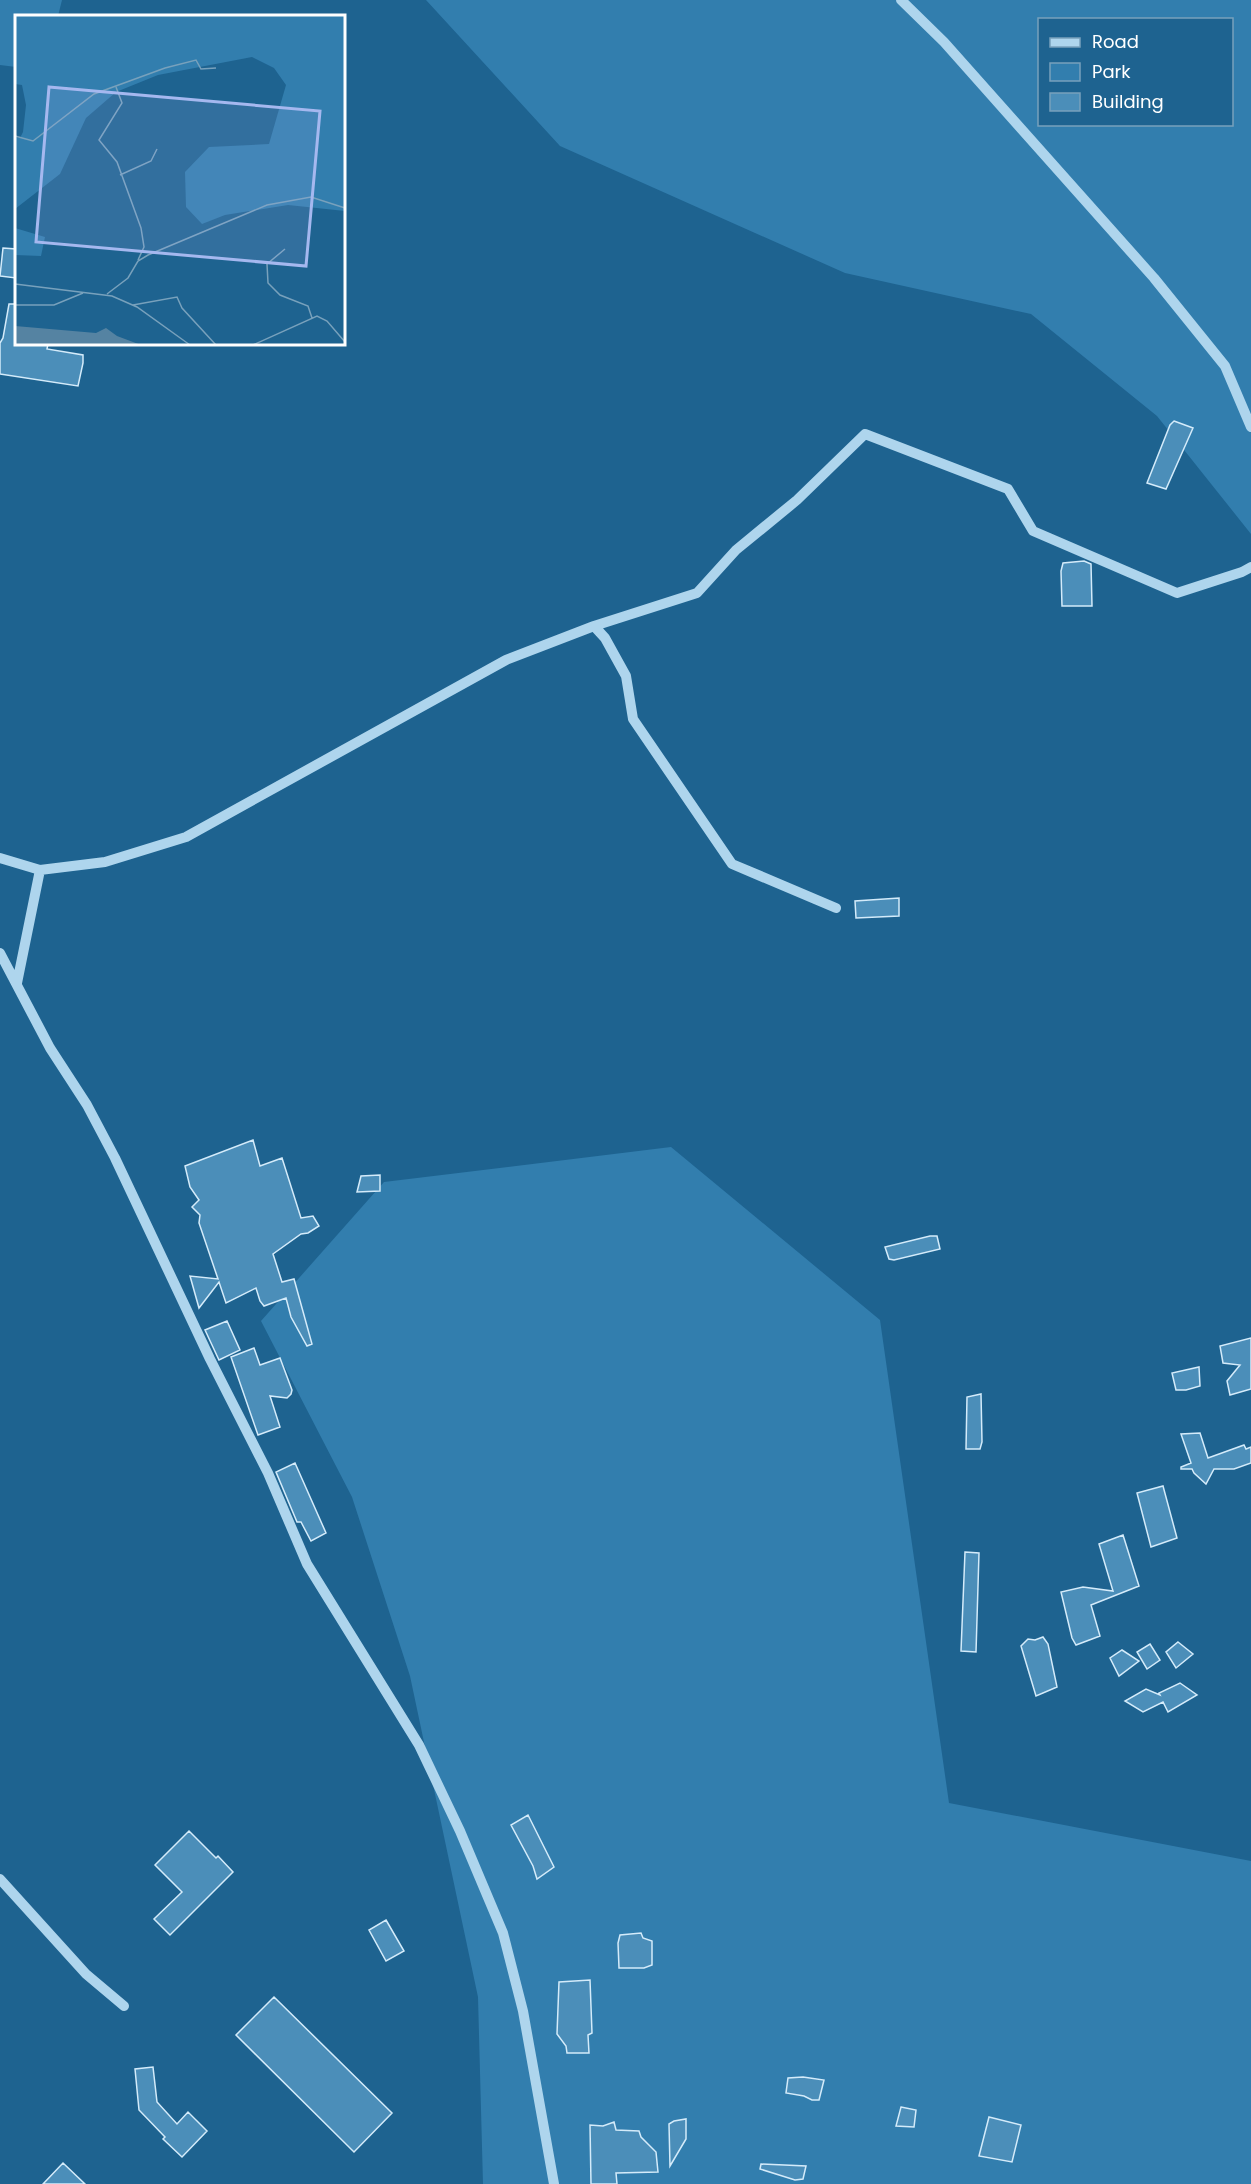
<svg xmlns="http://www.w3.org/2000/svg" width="1251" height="2184" font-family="Poppins,sans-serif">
	<rect width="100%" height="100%" fill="#1e6390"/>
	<path fill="#327eae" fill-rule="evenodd" d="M0,0H62L58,16H16V67L0,65Z
		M426,0H1251V534L1157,416L1031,314L845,273L560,146ZM1040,20H1232V124H1040Z
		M671,1147L880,1320L949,1803L1251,1861V2184H483L478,1997L410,1676L352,1497L261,1321L384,1182Z"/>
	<path fill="#4b8eb9" stroke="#d4ebfa" stroke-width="1.5" d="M3,248L16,249V278L0,276Z
		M9,304H16V344H48L47,349L83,355V363L78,386L0,374V343L3,338Z
		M1174,421L1193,428L1166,489L1147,483L1170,425Z
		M1084,561L1091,564L1092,606H1062L1061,571L1063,563Z
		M899,898V916L856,918L855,901Z
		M253,1140L260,1166L282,1158L301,1218L313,1216L319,1226L308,1233L301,1234L273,1254L282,1282L294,1279L312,1344L307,1346L291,1317L286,1298L264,1306L260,1301L256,1288L226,1303L219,1282L199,1308L190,1276L218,1279L199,1223L200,1215L192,1207L199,1200L190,1187L185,1166Z
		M380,1175V1191L357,1192L361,1176Z
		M930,1236H937L940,1249L894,1260L889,1259L885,1247Z
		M227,1321L240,1350L219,1360L205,1330Z
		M1251,1338V1389L1230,1395L1227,1381L1240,1365L1223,1363L1220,1346Z
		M254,1348L260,1365L280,1358L292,1390L291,1394L287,1398L270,1396L280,1427L258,1435L231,1357Z
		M1199,1367L1200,1386L1186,1390H1176L1172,1373Z
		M981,1394L982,1442L980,1449H966L967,1397Z
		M1200,1433L1208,1458L1244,1445L1246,1449L1251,1447V1463L1234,1469H1214L1206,1484L1194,1473L1192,1469H1181V1467L1191,1463L1181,1434Z
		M295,1463L326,1533L311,1541L301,1522H297L276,1472Z
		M1163,1486L1177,1538L1151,1547L1137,1493Z
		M1123,1535L1139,1586L1091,1605L1100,1636L1076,1645L1072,1638L1061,1592L1083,1587L1113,1591L1099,1544Z
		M965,1552L979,1553L976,1652L961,1651Z
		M1043,1637L1048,1644L1057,1687L1036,1696L1021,1646L1028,1639L1035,1640Z
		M1178,1642L1193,1654L1176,1668L1166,1652Z
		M1150,1644L1160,1660L1147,1669L1137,1652Z
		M1122,1650L1139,1661L1119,1676L1110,1658Z
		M1180,1683L1197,1695L1168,1712L1163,1702L1143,1712L1125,1701L1146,1689L1160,1695L1159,1693Z
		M528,1815L554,1867L537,1879L533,1866L511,1825Z
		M189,1831L216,1858L218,1856L233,1872L170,1935L154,1919L182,1892L155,1865Z
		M386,1920L404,1951L386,1961L369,1930Z
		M641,1933L643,1938L652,1941V1965L644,1968H619L618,1943L620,1935Z
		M590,1980L592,2033L588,2035L589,2053H567L566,2046L557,2034L559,1982Z
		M274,1997L392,2113L354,2152L236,2035Z
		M153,2067L157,2102L177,2124L188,2112L207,2131L182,2157L163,2139L165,2137L139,2110L135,2069Z
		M803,2077L824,2080L819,2100H812L804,2096L786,2093L788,2078Z
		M901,2107L916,2110L914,2127L896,2126Z
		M989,2117L1021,2125L1012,2162L979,2156Z
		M686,2119V2139L670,2166L669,2124L674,2121Z
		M614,2122L616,2130L639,2131L641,2137L656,2152L658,2172L616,2173L617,2184H591L590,2125L603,2126Z
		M63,2163L85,2184H43Z
		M761,2164L806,2166L803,2179L795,2180L760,2169Z"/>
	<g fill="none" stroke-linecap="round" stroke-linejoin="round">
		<path stroke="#aed5ed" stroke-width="10" d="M901,0L944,42L1154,278L1225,366L1251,427
			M594,626L605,638L626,676L633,719L732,864L836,908
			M0,858L40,870L105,862L186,837L506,660L594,626L697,593L736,550L797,500L865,434L1008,489L1033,531L1177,593L1242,572L1251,567
			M0,953L50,1048L87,1105L115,1158L210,1359L268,1473L307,1564L419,1745L460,1831L503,1933L523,2011L554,2184
			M17,983L40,870
			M0,1879L86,1974L124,2006"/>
	</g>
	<g transform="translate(15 15)">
		<rect width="330" height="330" fill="#1e6390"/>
		<path d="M0,0H330V196L273,190L210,200L187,209L171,192L170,157L194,132L254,129L271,70L259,53L237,42L143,60L101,77L71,103L45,159L0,194V122L5,123L8,117L11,90L7,70L0,69ZM0,213L30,222L26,241L0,240Z" fill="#327eae"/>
		<path d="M0,311L81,318L91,313L102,321L126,330H0Z" fill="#5583a2"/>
		<path fill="none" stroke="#78a1bc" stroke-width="1.5" d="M101,72L107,88L84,125L102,147L126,213L129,232L123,245M0,121L18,126L79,79L150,53L181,45L186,54L201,53M105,160L136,146L142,134M270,234L252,249L253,268L265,280L293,291L297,303M0,269L97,281L122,292L175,330M92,279L113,263L123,246L133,240L252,190L296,182L330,193M0,290H39L68,278M118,290L162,282L167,293L201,330M238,330L302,301L312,306L330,327"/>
		<path fill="#a5b8ef" fill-opacity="0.15" stroke="#a5b8ef" stroke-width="3" d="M34,72L305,96L291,251L21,227Z"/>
		<rect width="330" height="330" fill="none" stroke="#fff" stroke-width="3"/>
	</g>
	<rect x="1038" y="18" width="195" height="108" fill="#1e6390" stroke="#78a1bc" stroke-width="1.5"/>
	<rect x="1050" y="38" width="30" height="9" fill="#aed5ed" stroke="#78a1bc" stroke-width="1.5"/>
	<text x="1092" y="48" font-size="18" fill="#ffffff">Road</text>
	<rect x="1050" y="63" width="30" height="18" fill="#327eae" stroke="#78a1bc" stroke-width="1.5"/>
	<text x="1092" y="78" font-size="18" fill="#ffffff">Park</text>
	<rect x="1050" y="93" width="30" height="18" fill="#4b8eb9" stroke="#78a1bc" stroke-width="1.5"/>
	<text x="1092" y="108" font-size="18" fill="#ffffff">Building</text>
</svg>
